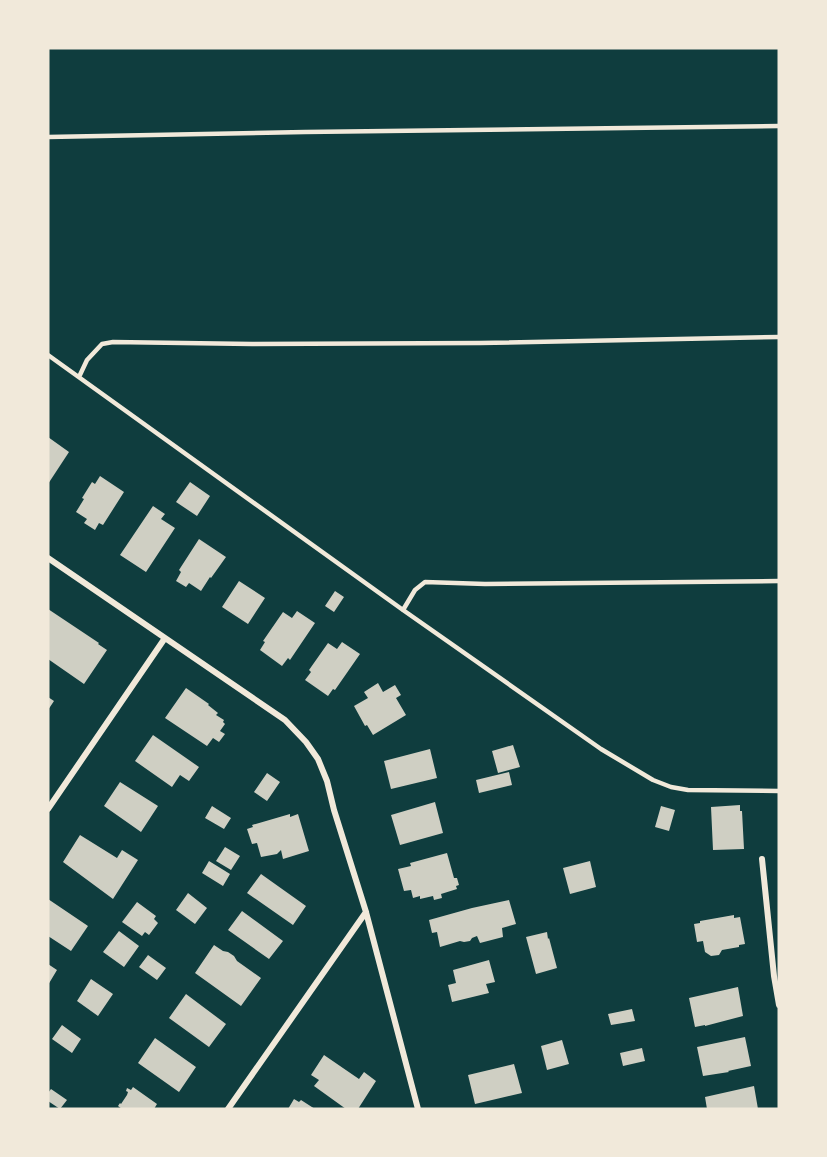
<svg xmlns="http://www.w3.org/2000/svg" width="827" height="1157" font-family="'Source Serif 4',serif">
	<rect width="100%" height="100%" fill="#0f3d3e"/>
	<path fill="#cfcfc3" d="M48,437L69,452L48,484Z
		M100,476L124,492L103,525L99,523L95,530L84,523L87,519L76,512L84,499L82,498L92,482L95,484Z
		M190,482L210,496L197,516L176,502Z
		M153,506L165,514L161,519L175,528L146,572L120,555Z
		M199,539L226,557L211,578L210,577L201,591L189,583L186,587L176,581L181,572L179,570Z
		M239,581L265,598L248,624L222,607Z
		M335,591L344,597L334,612L325,606Z
		M48,609L99,643L98,644L107,650L84,684L48,659Z
		M297,611L315,623L290,660L288,658L282,666L260,650L265,642L263,641L283,612L292,618Z
		M342,642L360,654L335,690L333,689L328,696L305,680L311,672L309,670L328,643L337,649Z
		M378,683L383,692L395,685L401,695L396,698L406,715L373,735L367,725L365,726L354,706L368,698L364,692Z
		M186,688L209,704L208,705L218,713L216,715L224,720L223,722L225,724L220,731L225,734L219,742L213,738L207,746L165,718Z
		M48,697L54,701L48,710Z
		M153,735L199,767L189,781L180,775L172,787L135,761Z
		M513,745L520,767L498,773L492,751Z
		M430,749L437,778L391,789L384,761Z
		M509,772L512,785L479,793L476,780Z
		M267,773L280,782L267,801L254,792Z
		M120,782L158,806L141,832L104,806Z
		M435,802L443,833L400,845L391,815Z
		M740,805V811H742L744,849L713,850L711,807Z
		M212,806L231,818L224,829L205,818Z
		M661,806L675,810L669,831L655,827Z
		M290,814V817L298,814L309,851L283,859L281,850L277,854L261,857L257,843L252,844L247,829L253,827L252,825Z
		M80,835L117,858L122,850L138,860L113,899L63,862Z
		M225,847L240,856L231,870L216,861Z
		M447,853L454,878H457L459,885L456,886L457,889L441,894L442,898L434,900L433,896L420,899V896L413,898L411,890L404,891L398,869L411,866L410,863Z
		M209,861L230,874L223,886L202,873Z
		M590,861L596,887L570,894L563,868Z
		M261,874L306,906L293,925L247,893Z
		M188,893L207,908L195,924L176,910Z
		M48,899L88,926L71,951L48,936Z
		M509,900L516,924L502,928L503,937L480,943L477,936L472,938L470,941L464,942L460,941L440,947L437,932L432,933L429,920L472,908Z
		M137,902L156,916L154,919L158,923L149,935L145,932L142,936L122,922Z
		M242,911L283,941L269,959L228,930Z
		M734,915V918L740,917L745,944L739,945V947L722,950L719,955L711,956L705,952L703,941L697,942L694,924L700,923V921Z
		M119,931L139,946L124,967L103,952Z
		M547,932L548,939L549,938L557,968L536,974L526,937Z
		M214,945L223,951L228,952L234,956L237,961L261,978L241,1006L195,973Z
		M148,955L166,968L157,980L139,967Z
		M489,960L495,982L486,984L489,993L452,1002L448,985L456,983L453,970Z
		M48,964L57,970L48,985Z
		M91,979L113,994L98,1016L77,1001Z
		M738,987L743,1016L705,1026V1025L695,1027L689,998Z
		M186,994L226,1024L209,1047L169,1018Z
		M632,1009L635,1021L611,1025L608,1014Z
		M62,1025L81,1039L72,1053L52,1039Z
		M745,1037L751,1066L728,1071L729,1072L703,1076L697,1047Z
		M155,1038L196,1067L179,1092L138,1063Z
		M562,1040L569,1064L547,1070L541,1046Z
		M642,1048L645,1061L623,1066L620,1053Z
		M324,1055L359,1079L364,1072L376,1081L358,1109H346L314,1086L319,1080L311,1075Z
		M514,1064L522,1093L475,1104L468,1075Z
		M754,1086L758,1109H707L705,1097Z
		M133,1087L157,1104L154,1109H122L118,1106L120,1103L121,1104L127,1095L128,1092L126,1091L127,1088L131,1090Z
		M51,1089L67,1100L60,1109L48,1101V1093Z
		M294,1099L299,1102L301,1100L315,1109H288Z"/>
	<g fill="none" stroke-linecap="round" stroke-linejoin="round">
		<path stroke="#f1e9da" stroke-width="4.5" d="M48,137L305,132L779,126
			M48,355L403,610L601,749L653,780L671,787L688,790L779,791
			M79,377L87,360L102,344L113,342L252,344L480,343L779,337
			M403,610L415,590L425,582L485,584L779,581"/>
		<path stroke="#f1e9da" stroke-width="6" d="M48,558L285,720L306,742L318,759L327,781L334,810L366,912L418,1109
			M48,809L165,638
			M762,859L774,976L779,1005
			M228,1109L366,912"/>
	</g>
	<rect width="827" height="1157" fill="none" stroke="#f1e9da" stroke-width="99"/>
</svg>
